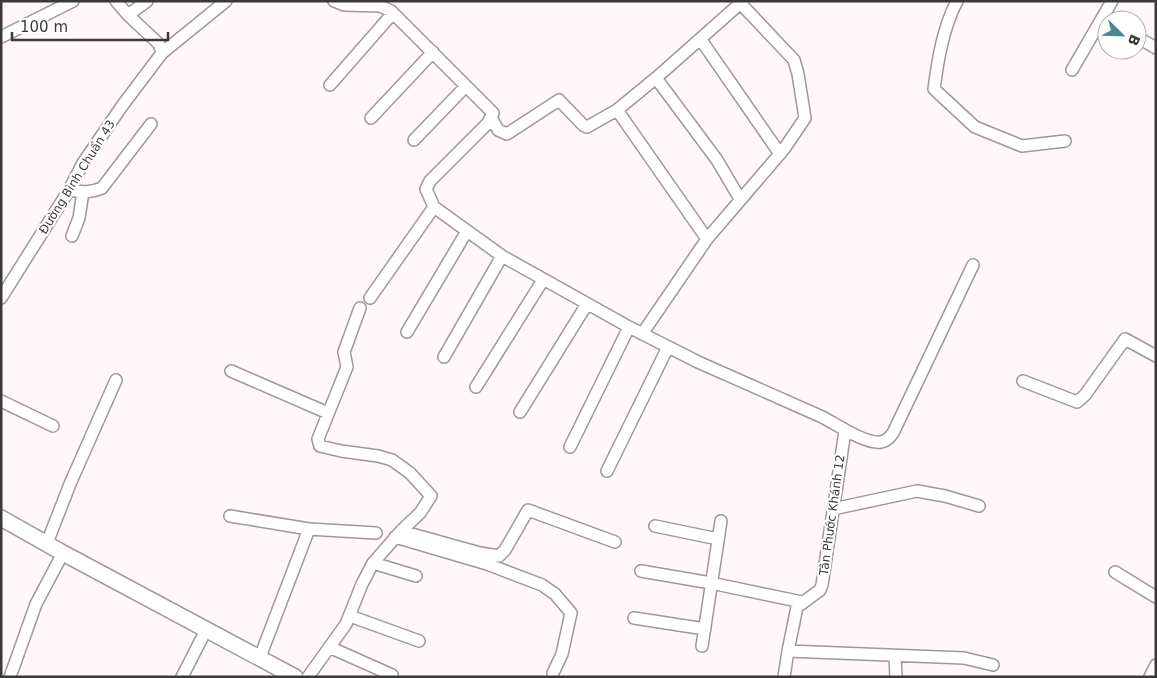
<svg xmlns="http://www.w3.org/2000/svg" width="1157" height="678" font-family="'DejaVu Sans',sans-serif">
	<rect width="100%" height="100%" fill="#fff7f9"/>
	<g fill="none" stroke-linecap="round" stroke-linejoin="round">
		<defs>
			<path id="minor" d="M116,1L128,15L147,1
				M334,1L344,5L380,6L391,11L493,113L488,123L430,181L426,189L434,207L502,256L629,327L698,362L820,416C835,423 864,444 881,442C887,441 890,437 893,433L973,265
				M957,1C943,28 938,59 934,89L975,127L1022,146L1065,141
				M1,37L73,1
				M1137,37L1156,48
				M701,40L780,154
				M162,53L226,1
				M1072,70L1112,1
				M656,78L743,1
				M330,85L393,13
				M617,110L707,239
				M491,117L498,130L507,134L559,100L583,125L587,127L617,110L656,78L717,160L740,199
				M371,118L433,52
				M414,140L466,86
				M69,190C82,192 90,193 102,188L151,124
				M72,236L79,218L83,192
				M1,298L69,190L83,163L122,106L162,53L159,44L128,15
				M370,298L434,207
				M407,332L467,231
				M642,334L707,239L784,149L805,118L798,74L794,60L741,4
				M444,357L502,256
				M231,371L328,413
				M1023,381L1077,402L1085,395L1125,339L1156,356
				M476,387L543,280
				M1,401L53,426
				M520,412L587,304
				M570,447L629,327
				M607,471L668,347
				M833,509L917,491L945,496L979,506
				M230,516L309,529L376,533
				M655,526L718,539
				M401,531L480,553L499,556L505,550L528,510L615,542
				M395,537L487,564L542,585L555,594L571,613L562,654L553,673
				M47,543L70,484L116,380
				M373,563L416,576
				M641,571L711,583L802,602
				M1115,572L1156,597
				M350,616L419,641
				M634,618L705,629
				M702,646L721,521
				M329,647L392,675
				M788,651L964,658L993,665
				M895,656L896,677
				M260,657L309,529
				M10,677L36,604L63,553
				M182,677L206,630
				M308,677L346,624L362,584L373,563L401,531L420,513L431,496L410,473L392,460L378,456L341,451L320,446L318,439L347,367L344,352L360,308
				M784,677L788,651L797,607L820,590L822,585L845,431
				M1150,677L1156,665"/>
			<path id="major" d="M1,518L63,553L295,677"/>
		</defs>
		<use href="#minor" stroke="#9f9899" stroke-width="14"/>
		<use href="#major" stroke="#9f9899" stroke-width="18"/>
		<use href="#minor" stroke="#fff" stroke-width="11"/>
		<use href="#major" stroke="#fff" stroke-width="15"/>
	</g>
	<g text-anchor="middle" stroke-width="4.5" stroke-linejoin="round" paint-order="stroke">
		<g font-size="12" fill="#3c3939" stroke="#fff">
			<text transform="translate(77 177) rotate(-58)" y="4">Đường Bình Chuẩn 43</text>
			<text transform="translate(832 515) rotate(-82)" y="4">Tân Phước Khánh 12</text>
		</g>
	</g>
	<rect width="1157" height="678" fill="none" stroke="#3c3939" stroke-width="5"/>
	<g transform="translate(1122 35) rotate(113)"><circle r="24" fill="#ffffff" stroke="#b1b0b0"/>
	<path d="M0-4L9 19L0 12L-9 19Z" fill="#448b92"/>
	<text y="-8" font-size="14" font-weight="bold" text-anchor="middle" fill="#3c3939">B</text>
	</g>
	<path d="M12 32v8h156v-8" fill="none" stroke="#3c3939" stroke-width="2.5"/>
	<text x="20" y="32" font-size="15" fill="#3c3939" stroke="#ffffff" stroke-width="4" paint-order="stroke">100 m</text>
</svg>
